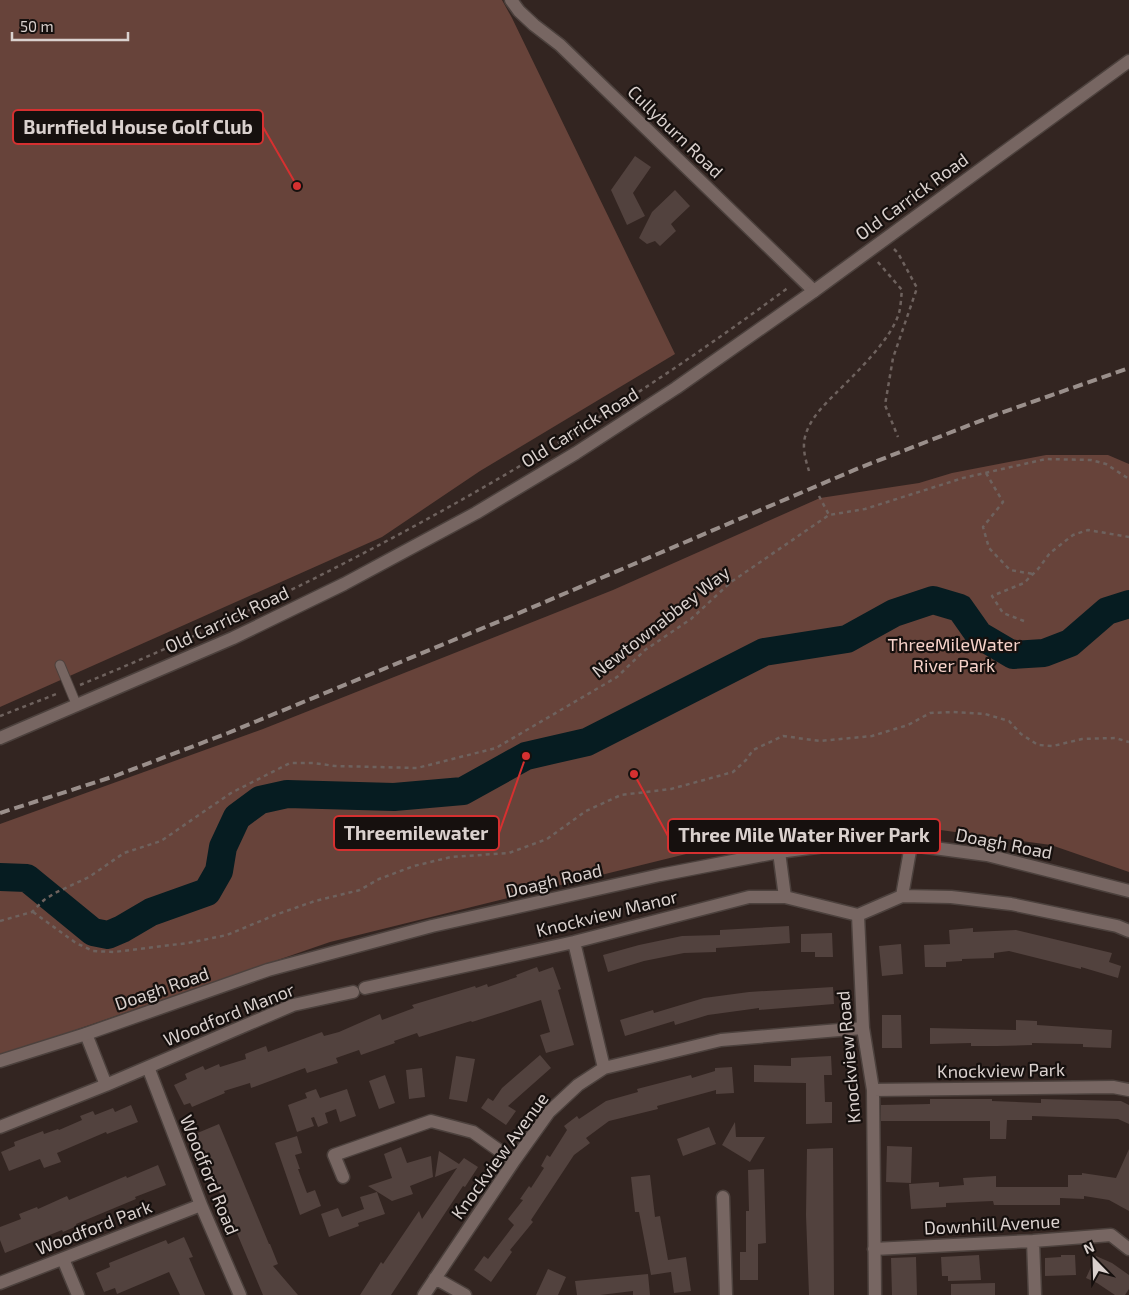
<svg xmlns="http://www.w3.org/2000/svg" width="1129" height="1295" font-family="'Exo 2',sans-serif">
	<rect width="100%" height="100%" fill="#332521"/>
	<path fill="#67433a" d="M0,0H502L512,18L675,354L480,471L382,537L0,707Z
		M1046,455H1108L1129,464V872L1051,845L859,819L779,831L330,942L0,1056V824L263,729L613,590L820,498L919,483L952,473Z"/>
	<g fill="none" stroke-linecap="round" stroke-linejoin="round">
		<path stroke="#061c21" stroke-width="28" d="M0,877L27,878L93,932L108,935L122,929L151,912L207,892L219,871L223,847L237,817L260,800L287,794L394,797L463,791L526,756L587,742L764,652L847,639L894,613L933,600L960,608L979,635L1013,655L1044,653L1070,643L1107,611L1129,604"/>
	</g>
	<path fill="#52423e" d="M635,156L651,167L633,193L645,216L627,225L611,190Z
		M675,190L690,206L671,224L676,231L660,246L655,241L647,244L639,238L652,212Z
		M789,926L790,943L716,948V952L684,953L644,961L608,972L603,955L639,945L682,936L720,935V930Z
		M973,928V932L1016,930L1112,953L1109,962L1121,966L1118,978L1081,967V969L1009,951L994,953V958L962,959V961L946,962V967H925L924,945L950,944L949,930Z
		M832,933L833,957H815V952H801V934Z
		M901,944L903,974L882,976L879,946Z
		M537,967L539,972L553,967L561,989L558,990L574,1045L546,1053L540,1035L550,1032L541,1000L472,1022L471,1021L419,1037L417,1033L394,1041L395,1043L361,1055L359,1050L336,1058L338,1063L307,1073L305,1068L251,1088L250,1083L224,1091L225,1093L192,1107L190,1103L184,1105L174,1085L187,1079L185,1074L203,1066L205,1070L219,1064L220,1067L246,1059L245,1054L266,1046L268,1052L322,1032L324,1036L339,1032L380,1014L382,1020L414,1008L412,1005L475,986L476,988L487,984L488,987L517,977L516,975Z
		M833,987L834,1004L759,1010V1008L708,1015L675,1025L674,1021L625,1036L620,1020L653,1010L654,1013L704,998L749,992Z
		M882,1015H901L902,1048H882Z
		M1016,1020L1037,1021V1025L1112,1030L1111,1048L1083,1047V1044L1032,1043V1045L997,1046H971V1043L930,1044V1028L1016,1030Z
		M540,1055L551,1068L508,1106L516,1111L506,1125L481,1108L488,1098L493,1101L502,1088Z
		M456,1056L475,1059L467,1102L449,1099Z
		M831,1056L832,1075H824L825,1102H832V1123L806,1124V1083L754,1082V1065L791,1066V1058Z
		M732,1067L734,1093L716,1094V1090L657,1106L658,1109L609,1121L586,1138L590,1143L574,1155L531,1220L533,1222L510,1250L512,1252L491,1282L474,1270L484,1256L488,1259L514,1225L508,1219L523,1200L520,1199L529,1186L531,1188L544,1168L541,1166L547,1155L550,1157L567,1130L564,1126L577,1116L579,1119L606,1101L638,1092L637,1089L691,1075L692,1078L715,1071V1068Z
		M422,1068L425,1097L409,1099L406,1070Z
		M385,1075L395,1103L379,1109L369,1081Z
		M316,1089L320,1098L347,1089L356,1116L340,1122L336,1109L325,1113L328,1123L318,1127L314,1117L311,1118L314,1126L297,1132L288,1105L307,1098L305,1093Z
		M930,1099H992V1101L1041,1103V1099L1121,1101L1129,1105V1124L1118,1119L1032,1116V1120H1007L1006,1139H990V1121H881V1105L930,1104Z
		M131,1105L138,1122L107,1134L106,1132L57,1153L61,1162L44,1168L40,1159L9,1171L1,1152L15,1146L14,1142L43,1131L44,1134L58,1129L59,1130L82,1120L80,1116L93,1111L95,1115L113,1108L115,1112Z
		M735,1122L736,1137H765L750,1162L722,1145Z
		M219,1124L269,1244H270L278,1264L273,1266L298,1295H263L195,1134Z
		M709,1127L716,1144L683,1156L677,1139Z
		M297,1136L302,1153L295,1155L300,1169H298L307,1193L315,1190L321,1206L300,1215L275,1143Z
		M887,1146L912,1147L911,1183L886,1182Z
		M401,1147L407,1163L431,1156L433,1177L410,1186L413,1194L392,1201L368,1186L392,1178L384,1154Z
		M833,1148L834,1295H809L806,1215L807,1149Z
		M1129,1149V1211L1109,1200L1084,1196V1199L1060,1198V1205H994L993,1201L946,1203V1207L911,1209L909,1184L939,1182V1187L964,1185L963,1178L996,1176V1187H1068V1175H1082V1173L1116,1178Z
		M439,1151L459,1164L464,1158L478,1167L465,1187L463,1186L391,1295H360L381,1262L383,1264L419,1211L422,1219L457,1168L435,1177Z
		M158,1165L166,1185L135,1197L136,1199L76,1224L77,1226L63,1232L62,1230L5,1253L0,1240V1227L21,1219L19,1214L37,1207L38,1209L67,1196L69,1200L126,1176L127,1178Z
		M764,1169L766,1243L758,1244V1280H740V1252H746V1211H749L748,1170Z
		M650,1175L655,1217L660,1216L668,1260L686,1257L691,1291L674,1293L671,1272L651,1275L639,1212H635L631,1177Z
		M377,1192L385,1214L358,1223L359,1226L329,1237L321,1214L338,1208L342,1217L364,1209L360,1197Z
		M184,1237L193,1257L189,1258L205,1295H180L169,1272L117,1294L115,1288L104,1292L96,1273L110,1267L109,1263L166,1240L168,1244Z
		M979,1255L981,1280L948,1281V1276H942L941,1257Z
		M1061,1255H1075L1076,1275L1045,1276V1258L1061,1257Z
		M1096,1256L1112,1263L1129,1275V1289L1125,1295H1115L1097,1283L1086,1278Z
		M916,1257L917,1295H892L891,1258Z
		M548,1269L566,1277L558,1295H536Z
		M648,1274L650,1295H633V1291L600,1295H577L575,1281Z
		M995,1283V1295H951V1284Z"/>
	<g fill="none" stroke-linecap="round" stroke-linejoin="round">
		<defs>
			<path id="lane" d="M60,665L77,706"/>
			<path id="street" d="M511,0L519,11L534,25L560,45L814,291
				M779,852L785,897
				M902,896L951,897L1011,904L1117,926L1129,931
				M574,942L604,1068
				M365,988L574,942L749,897H785L858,915
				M86,1034L106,1085
				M148,1067L201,1205L240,1295
				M873,1090L1113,1087L1129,1090
				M0,1127L106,1085L293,1005L353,992
				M343,1177L334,1155L431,1121L473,1132L514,1161
				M723,1197L726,1295
				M1033,1241L1035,1295
				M874,1249L1033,1241L1111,1235L1129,1249
				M63,1259L78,1295
				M435,1278L465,1295
				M0,1283L201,1205
				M424,1295L514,1161L549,1112L578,1085L604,1068L721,1040L863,1028
				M875,1295L873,1090L863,1028L858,915L902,896L911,845"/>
			<path id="secondary" d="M0,738L233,638L344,584L476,513L576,453L676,388L814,291L1129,61
				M0,1061L86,1034L268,970L432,926L660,875L779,852L847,843H873L911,845L987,855L1129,891"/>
		</defs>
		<use href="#lane" stroke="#4c413d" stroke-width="11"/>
		<use href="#street" stroke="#4c413d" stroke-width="15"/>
		<use href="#secondary" stroke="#4c413d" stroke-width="15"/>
		<path stroke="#6e625e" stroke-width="2.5" stroke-dasharray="4 4" stroke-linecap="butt" d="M894,249L898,253L917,288L893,358L885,405L898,437
			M809,471C806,461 802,449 805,437C809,420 823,406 835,394C855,374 891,340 899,313C901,306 901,297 902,290L877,261
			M986,473L1003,502L983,527L989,548L1010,570L1033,574
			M819,496L829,515
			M1024,621L1003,613L992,596L1024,583L1038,569L1050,553L1073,535L1088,530L1129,537
			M80,685C331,582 571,449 789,287
			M0,716L59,693
			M33,912L76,943L93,951L114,952L188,943L227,935L275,915L315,901L360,890L379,879L414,866L451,857L509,853L547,839L586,811L621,795L671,789L733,772L746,760L753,750L783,736L820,741L872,736L908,725L930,713L953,712L985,714L1009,721L1021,734L1038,745L1053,746L1082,739L1115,738L1129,742
			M0,921L32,912L44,900L55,893L89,877L124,853L161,841L231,793L290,763H313L335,766L417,768L496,748L617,677L645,650L691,619L731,582L829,515L865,509L963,478L1046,459L1091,460L1106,464L1129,479"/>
		<use href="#lane" stroke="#776662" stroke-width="9"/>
		<use href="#street" stroke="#776662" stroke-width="12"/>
		<use href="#secondary" stroke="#776662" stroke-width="12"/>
		<path stroke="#9a8f8b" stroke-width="4" stroke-dasharray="10 5" stroke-linecap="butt" d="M0,813L115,776L228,733L512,616L859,468L998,414L1129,368"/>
	</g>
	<g text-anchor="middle" stroke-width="4.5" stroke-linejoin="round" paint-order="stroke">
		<g font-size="18" fill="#dad1ce" stroke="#16100e">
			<text transform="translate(675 132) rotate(44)" y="6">Cullyburn Road</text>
			<text transform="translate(912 197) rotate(-36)" y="6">Old Carrick Road</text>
			<text transform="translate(580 428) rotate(-32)" y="6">Old Carrick Road</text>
			<text transform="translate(227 620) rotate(-25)" y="6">Old Carrick Road</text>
			<text transform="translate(661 622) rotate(-38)" y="6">Newtownabbey Way</text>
			<text transform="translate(1004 844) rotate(11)" y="6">Doagh Road</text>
			<text transform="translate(554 881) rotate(-13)" y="6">Doagh Road</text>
			<text transform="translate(607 914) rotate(-14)" y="6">Knockview Manor</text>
			<text transform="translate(162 989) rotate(-19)" y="6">Doagh Road</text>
			<text transform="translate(229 1015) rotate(-22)" y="6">Woodford Manor</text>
			<text transform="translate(849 1057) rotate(-95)" y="6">Knockview Road</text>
			<text transform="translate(1001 1071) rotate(-1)" y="6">Knockview Park</text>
			<text transform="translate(500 1156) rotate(-54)" y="6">Knockview Avenue</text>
			<text transform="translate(209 1175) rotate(68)" y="6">Woodford Road</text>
			<text transform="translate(992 1225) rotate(-3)" y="6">Downhill Avenue</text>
			<text transform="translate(94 1228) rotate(-21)" y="6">Woodford Park</text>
		</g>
		<g font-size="18" fill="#f6d2c9" stroke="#16100e">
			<text x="954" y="651">ThreeMileWater<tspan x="954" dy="21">River Park</tspan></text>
		</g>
	</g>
	<path fill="none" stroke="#d63030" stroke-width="2" d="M297 186L263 127M526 756L499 833M634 774L668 836"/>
	<g fill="#d63030" stroke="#16100e" stroke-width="2">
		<circle cx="297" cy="186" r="5"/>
		<circle cx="526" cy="756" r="5"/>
		<circle cx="634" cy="774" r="5"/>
	</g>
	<g fill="#16100e" stroke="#d63030" stroke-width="2">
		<rect x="13" y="110" width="250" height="34" rx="5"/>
		<rect x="334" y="816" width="165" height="34" rx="5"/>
		<rect x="668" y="819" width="272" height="34" rx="5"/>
	</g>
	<g font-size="19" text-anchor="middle" font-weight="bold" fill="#dad1ce">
		<text x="138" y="134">Burnfield House Golf Club</text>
		<text x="416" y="840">Threemilewater</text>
		<text x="804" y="842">Three Mile Water River Park</text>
	</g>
	<g transform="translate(1094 1260) rotate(337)" stroke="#16100e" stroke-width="4" paint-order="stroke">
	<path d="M0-4L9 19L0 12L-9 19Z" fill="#dad1ce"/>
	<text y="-8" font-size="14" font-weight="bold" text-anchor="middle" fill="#dad1ce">N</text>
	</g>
	<path d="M12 32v8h116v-8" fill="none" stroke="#dad1ce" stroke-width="2.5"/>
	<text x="20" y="32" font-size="15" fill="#dad1ce" stroke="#16100e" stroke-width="4" paint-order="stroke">50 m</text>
</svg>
